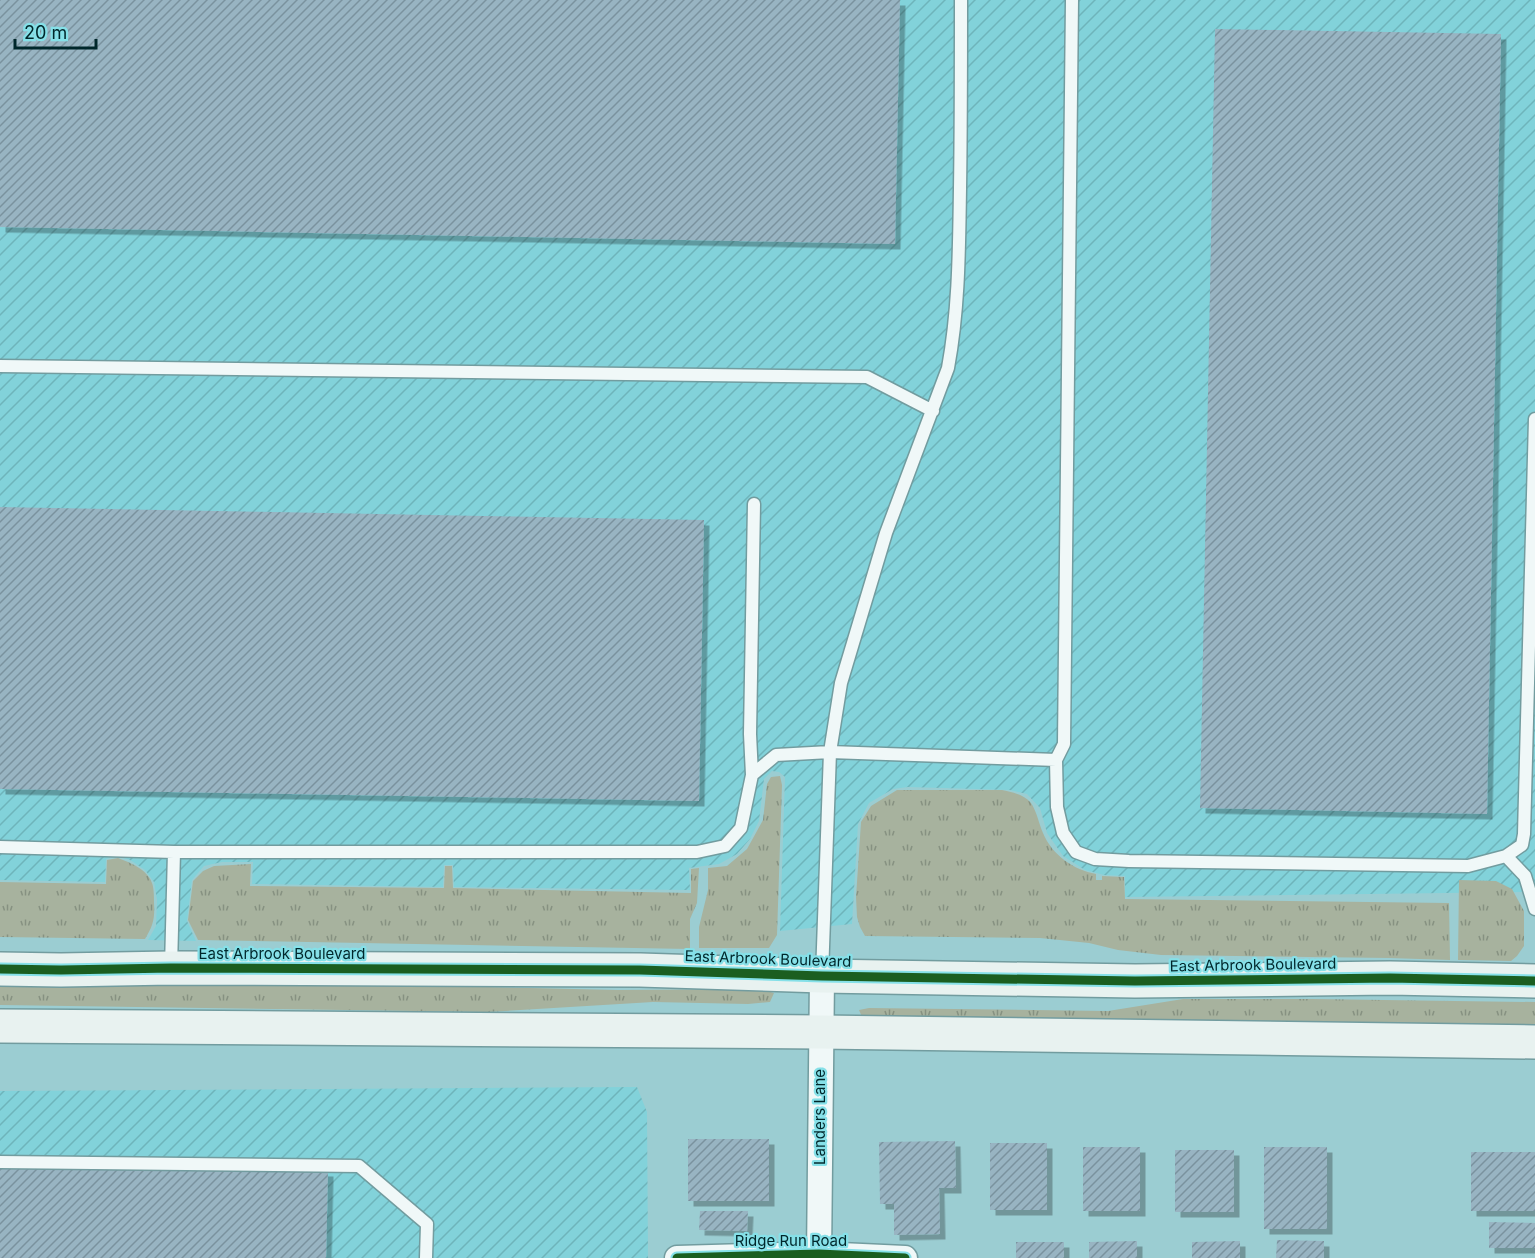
<svg xmlns="http://www.w3.org/2000/svg" width="1535" height="1258" font-family="Inter,sans-serif">
	<defs>
		<pattern id="industrial-furrows" width="10" height="10" patternUnits="userSpaceOnUse" patternTransform="scale(1.5)"><rect width="10" height="10" fill="#82d2da"/><path d="M-1 1l2-2M0 10L10 0M9 11l2-2" fill="none" stroke="#6eb4bb"/></pattern>
		<pattern id="grass-tufts" width="24" height="20" patternUnits="userSpaceOnUse" patternTransform="scale(1.5)"><rect width="24" height="20" fill="#a7b29e"/><path d="M3 7l-1-3M5 7V3M7 7l1-3M15 17l-1-3M17 17v-4M19 17l1-3" fill="none" stroke="#869181"/></pattern>
		<pattern id="building-hatch" width="6" height="6" patternUnits="userSpaceOnUse" patternTransform="scale(1.5)"><rect width="6" height="6" fill="#98b4c2"/><path d="M-1 1l2-2M0 6l6-6M5 7l2-2" fill="none" stroke="#7a929e"/></pattern>
		<filter id="shadow"><feDropShadow dx="5.5" dy="5.5" stdDeviation="0" flood-color="#0004"/></filter>
	</defs>
	<rect width="100%" height="100%" fill="#9bcdd2"/>
	<path fill="url(#industrial-furrows)" d="M0,0H1535V892L1125,897V876L1104,875L1085,870L1063,856L1047,833L1040,808L1027,794L1010,790L908,787L893,789L869,803L858,824L852,924L780,931L785,777L779,772L772,771L764,779L759,821L750,839L737,854L719,864L689,868L690,890L454,887L453,865H444L443,887L252,884L253,862H222L204,866L192,880L187,921L196,941L148,940L156,926L157,900L154,882L145,870L130,860L117,856L106,859L105,882L0,880Z
		M637,1087L647,1112L648,1258H0V1091Z"/>
	<path fill="url(#grass-tufts)" d="M780,776L782,785L777,935L769,948H699V927L708,890V868L727,866L747,849L763,820L767,784L771,777Z
		M897,790H1002C1011,792 1024,794 1031,803C1037,812 1039,824 1043,833C1052,855 1074,870 1096,874V880H1102V876L1124,877L1125,899L1449,903L1450,960L1389,958L1161,955L1118,950L1089,943L1040,938L865,936L860,927L857,917L856,897L861,822L871,806Z
		M118,858C131,863 147,869 152,883C154,888 154,897 154,903C155,919 153,926 145,939L0,937V882L106,884L107,860Z
		M251,864L250,886L444,888L445,866H452L453,888L691,893V869L699,868L697,903L690,919V949L198,940L188,920L193,881L203,871L214,866Z
		M1459,880L1496,881L1512,889L1524,911V946L1517,956L1511,961L1458,960Z
		M0,980L353,984L618,990L760,989L774,993L770,1002L748,1004L653,1002L488,1012L0,1005Z
		M1183,999H1313L1535,1002V1027L862,1017L859,1010L869,1008L1108,1011Z"/>
	<path fill="url(#building-hatch)" filter="url(#shadow)" d="M0,0H900L895,244L0,227Z
		M1215,29L1501,34L1487,814L1200,808Z
		M0,507L704,520L699,801L0,789Z
		M688,1139H769V1201H688Z
		M955,1141L956,1188H939L940,1234L894,1235V1204H880L879,1142Z
		M990,1143H1047V1210H990Z
		M1083,1147H1140V1211H1083Z
		M1264,1147H1327V1229H1264Z
		M1175,1150H1234V1212H1175Z
		M1471,1152H1535V1211H1471Z
		M0,1166L328,1171L326,1258H0Z
		M700,1211H748L747,1231L699,1230Z
		M1489,1222L1535,1223V1248H1489Z
		M1277,1240L1324,1241V1258H1276Z
		M1137,1241V1258H1089V1242Z
		M1240,1241V1258H1192V1242Z
		M1016,1242H1064V1258H1016Z"/>
	<g fill="none" stroke-linecap="round" stroke-linejoin="round">
		<defs>
			<path id="lane" d="M0,366L867,377L933,411
				M1056,760L1064,744L1072,0
				M752,775L750,734L754,504
				M0,847L174,852H697L725,846L741,828L752,775L776,755L830,752L1056,760L1057,807L1063,833L1076,852L1095,859L1129,861L1468,866L1506,856L1522,845L1524,834L1535,419
				M1506,856L1525,876L1535,909
				M171,967L174,852
				M822,975L830,752L841,683L886,533L948,368C959,308 959,250 960,189C961,126 961,63 961,0
				M0,1162L359,1166L427,1224L426,1258"/>
			<path id="street" d="M677,1258L819,1254L905,1258
				M819,1258L822,976"/>
			<path id="secondary" d="M0,969L61,970L171,968L640,970L822,976L1135,981L1390,978L1535,981
				M0,1026L821,1032L1535,1042"/>
		</defs>
		<use href="#lane" stroke="#729c9f" stroke-width="15"/>
		<use href="#street" stroke="#729c9f" stroke-width="27"/>
		<use href="#secondary" stroke="#729c9f" stroke-width="36"/>
		<use href="#lane" stroke="#f0f8f8" stroke-width="12"/>
		<use href="#street" stroke="#f0f8f8" stroke-width="24"/>
		<use href="#secondary" stroke="#e8f2f0" stroke-width="33"/>
		<defs>
			<path id="cycleway" d="M0,969L61,970L171,968L640,970L822,976L1135,981L1390,978L1535,981
				M677,1258L819,1254L905,1258"/>
		</defs>
		<use href="#cycleway" stroke="#85e0e8" stroke-width="13"/>
		<use href="#cycleway" stroke="#1b5e20" stroke-width="9"/>
	</g>
	<g text-anchor="middle" stroke-width="4.5" stroke-linejoin="round" paint-order="stroke">
		<g font-size="15" fill="#00272b" stroke="#85e0e8">
			<text x="282" y="959">East Arbrook Boulevard</text>
			<text transform="translate(768 959) rotate(2)" y="5">East Arbrook Boulevard</text>
			<text transform="translate(1253 965) rotate(-1)" y="5">East Arbrook Boulevard</text>
			<text transform="translate(820 1117) rotate(-90)" y="5">Landers Lane</text>
			<text x="791" y="1246">Ridge Run Road</text>
		</g>
	</g>
	<path d="M15 39v9h81v-9" fill="none" stroke="#00272b" stroke-width="3"/>
	<text x="24" y="39" font-size="18" fill="#00272b" stroke="#85e0e8" stroke-width="4.5" paint-order="stroke">20 m</text>
</svg>
